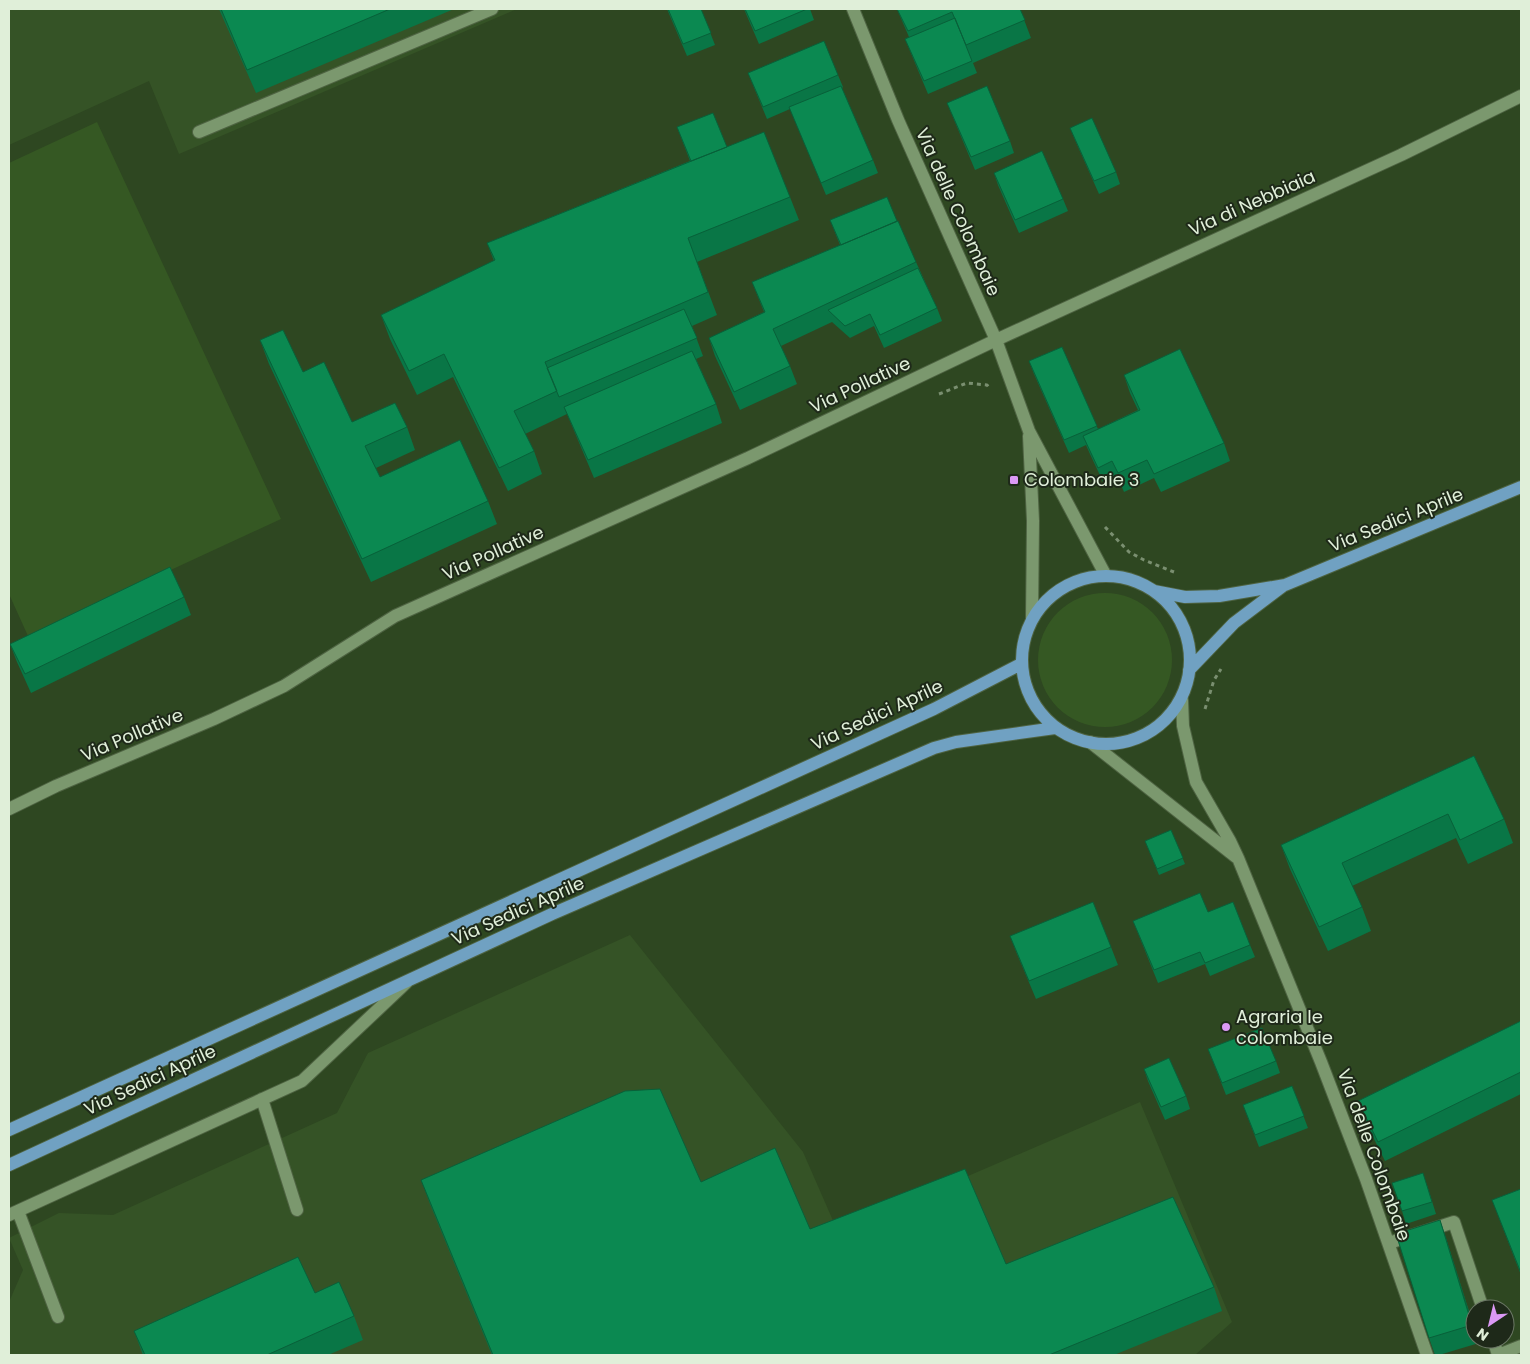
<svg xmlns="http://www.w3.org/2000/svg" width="1530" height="1364" font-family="Poppins,sans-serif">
	<rect width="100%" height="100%" fill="#2e4721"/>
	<path fill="#355326" d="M9,9H517L179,154L149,81L9,145Z
		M630,935L803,1152L838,1232L1140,1102L1232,1322L1195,1355H9V1302L23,1270L9,1238L59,1213L113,1215L337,1113L368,1053Z"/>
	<path fill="#355823" d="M97,122L281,519L28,636L9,594V163Z
		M1038 660a67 67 0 1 1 134 0a67 67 0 1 1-134 0Z"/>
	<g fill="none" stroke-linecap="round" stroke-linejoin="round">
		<defs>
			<path id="minor" d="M853,9L898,120L996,340L1029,431L1106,576
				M199,132L492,9
				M1029,436L1033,521L1032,618
				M1182,700L1183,726L1196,782L1230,841L1238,858L1321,1062L1366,1179L1427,1355
				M1090,742L1236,857
				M9,809L56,786L214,719L284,686L395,616L748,458L996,340L1401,155L1521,96
				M262,1099L297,1210
				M18,1211L58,1317
				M9,1215L302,1081L406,983
				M1389,1243L1454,1222L1483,1309
				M1493,1339L1498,1355L1521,1346"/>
			<path id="major" d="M1022 660a84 84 0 1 1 168 0a84 84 0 1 1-168 0Z
				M1154,591L1185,597L1219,596L1285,585L1521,487
				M1189,670L1234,623L1283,586
				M9,1130L934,709L1021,664
				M9,1165L552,914L934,748L956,742L1055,728"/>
		</defs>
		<use href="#minor" stroke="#4e6342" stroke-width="14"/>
		<use href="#major" stroke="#4e6342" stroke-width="14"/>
		<path stroke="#7a8f70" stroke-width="3" stroke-dasharray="4 4" stroke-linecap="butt" d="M939,394L967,383L987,385L990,389
			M1105,527L1129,552L1144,560L1174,572
			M1205,709L1214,680L1221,669"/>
		<use href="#minor" stroke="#7b986e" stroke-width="12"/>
		<use href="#major" stroke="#70a1c2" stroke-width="12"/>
	</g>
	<path fill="#097646" d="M219,9H454L256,93Z
		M667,9H701L715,45L687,56Z
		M744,9H810L814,20L759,44Z
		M897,9H1020L1031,38L973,63L977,73L928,94L905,39L909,37Z
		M748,73L838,75L843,87L842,88L873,160L878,173L826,195L790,109L767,119Z
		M947,103L1010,141L1014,153L975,170Z
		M677,127L727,147L790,197L799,220L697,262L717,315L692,326L703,356L696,359L716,404L722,423L594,478L567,414L525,434L534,451L542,474L508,491L453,377L417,395L390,339L381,315L494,261L487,243L690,161Z
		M1070,128L1116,172L1120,184L1099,194L1075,140Z
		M994,173L1063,199L1068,211L1019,233L998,185Z
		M830,220L916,262L937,308L942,321L884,348L874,326L850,338L832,322L781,346L790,366L797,384L740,410L715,356L709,338L764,312L752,282L840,245Z
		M260,340L303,372L352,422L407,427L415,450L376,468L380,477L488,501L497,524L371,582L269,364Z
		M1062,347L1098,429L1138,410L1130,393L1124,375L1224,443L1230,461L1161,492L1154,478L1124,492L1119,480L1105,486L1090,454L1086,445L1069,453L1034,374L1029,361Z
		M184,597L191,615L31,693L17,662L10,644Z
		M1474,756L1504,819L1513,843L1468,864L1456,838L1352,886L1362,907L1371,931L1328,951L1290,869L1281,845Z
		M1171,830L1185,864L1159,875L1145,841Z
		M1208,912L1250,945L1255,957L1210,976L1205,964L1158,983L1133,921Z
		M1010,936L1111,947L1118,965L1036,999L1017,954Z
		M1521,1021V1094L1385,1161L1364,1119L1358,1101Z
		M1208,1049L1276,1061L1280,1073L1226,1095Z
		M1144,1069L1186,1096L1190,1109L1165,1120L1148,1081Z
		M1292,1086L1308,1128L1259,1147L1243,1105Z
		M421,1180L701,1182L810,1229L1006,1264L1214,1287L1222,1311L1114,1355H492L430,1204Z
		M1427,1185L1436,1214L1406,1224L1402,1211Z
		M1521,1189V1275L1492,1200Z
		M1440,1220L1446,1238L1475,1330V1339H1478L1479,1343L1439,1355H1435L1429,1338Z
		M315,1293L354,1316L363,1340L328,1355H143L134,1331Z"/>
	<path fill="#086039" d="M1440,1220L1446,1238L1475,1332L1472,1325Z"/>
	<path fill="#0b8951" stroke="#086039" d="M221,9H390L247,70Z
		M668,9H701L711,33L683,44Z
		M745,9H807L755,31Z
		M897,9H1020L1025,20L966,45L952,12L908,31Z
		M955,18L972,61L924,81L905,39Z
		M824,41L838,75L763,107L748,73Z
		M841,86L873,160L821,183L789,107Z
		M987,86L1010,141L971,157L947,103Z
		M713,113L727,147L691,161L677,127Z
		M1092,118L1116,172L1094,181L1070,128Z
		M764,132L790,197L688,238L708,292L545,362L557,391L514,411L534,451L499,468L444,354L409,371L381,315L495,260L487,243Z
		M1042,151L1063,199L1015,220L994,173Z
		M887,197L897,221L841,245L830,220Z
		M898,221L916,262L773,329L790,366L734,392L709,338L765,312L752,282Z
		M918,268L937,308L880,335L870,314L845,326L828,310Z
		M684,309L697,338L559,397L547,368Z
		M283,330L303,372L324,362L352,422L395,403L407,427L365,446L380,477L460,440L488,501L362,559L260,340Z
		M1062,347L1097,426L1064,440L1029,361Z
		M1180,349L1224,443L1154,474L1147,460L1118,473L1112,461L1098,468L1083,436L1140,410L1124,375Z
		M692,351L716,404L588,460L564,407Z
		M170,567L184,597L25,674L10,644Z
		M1474,756L1504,819L1460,840L1448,814L1342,863L1362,907L1319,927L1281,845Z
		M1171,830L1183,858L1157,869L1145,841Z
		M1200,893L1208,912L1233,902L1250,945L1205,963L1200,952L1154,970L1133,921Z
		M1093,902L1111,947L1029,981L1010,936Z
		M1521,1021V1072L1378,1142L1358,1101Z
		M1262,1028L1276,1061L1222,1083L1208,1049Z
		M1169,1058L1186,1096L1161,1107L1144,1069Z
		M1292,1086L1304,1116L1255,1135L1243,1105Z
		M660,1089L701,1182L775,1148L810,1229L965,1169L1006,1264L1173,1197L1214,1287L1049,1355H493L421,1180L625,1091Z
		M1423,1173L1432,1202L1402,1211L1392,1183Z
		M1521,1189V1273L1492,1200Z
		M1440,1220L1472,1325L1429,1338L1396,1234Z
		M298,1257L315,1293L339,1282L354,1316L267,1355H145L134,1331Z"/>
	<g fill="#db99f5" stroke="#1e2919" stroke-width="2">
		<rect x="1009" y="475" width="10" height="10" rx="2.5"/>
		<circle cx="1226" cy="1027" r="5"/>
	</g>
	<g text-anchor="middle" stroke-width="4" stroke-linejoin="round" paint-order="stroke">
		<g font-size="18" fill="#e0efd9" stroke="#1e2919">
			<text transform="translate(1252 203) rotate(-24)" y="6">Via di Nebbiaia</text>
			<text transform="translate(958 212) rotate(66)" y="6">Via delle Colombaie</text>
			<text transform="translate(860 385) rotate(-25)" y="6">Via Pollative</text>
			<text transform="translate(1396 520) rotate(-22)" y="6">Via Sedici Aprile</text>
			<text transform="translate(493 553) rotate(-24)" y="6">Via Pollative</text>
			<text transform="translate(877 715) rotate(-25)" y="6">Via Sedici Aprile</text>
			<text transform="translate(132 735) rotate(-23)" y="6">Via Pollative</text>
			<text transform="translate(518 911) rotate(-24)" y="6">Via Sedici Aprile</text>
			<text transform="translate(150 1080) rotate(-25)" y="6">Via Sedici Aprile</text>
			<text transform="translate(1374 1155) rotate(70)" y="6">Via delle Colombaie</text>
		</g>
		<g font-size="18" fill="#e0efd9" stroke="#1e2919" text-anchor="start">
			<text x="1024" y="486">Colombaie 3</text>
			<text x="1236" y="1023">Agraria le<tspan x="1236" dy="21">colombaie</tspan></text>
		</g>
	</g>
	<rect width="1530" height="1364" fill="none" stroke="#e0efd9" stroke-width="20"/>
	<g transform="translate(1490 1324) rotate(215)"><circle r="24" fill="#1e2919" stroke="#6c7866"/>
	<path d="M0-4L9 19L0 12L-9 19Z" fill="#db99f5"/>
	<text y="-8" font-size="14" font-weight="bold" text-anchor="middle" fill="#e0efd9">N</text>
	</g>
</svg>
